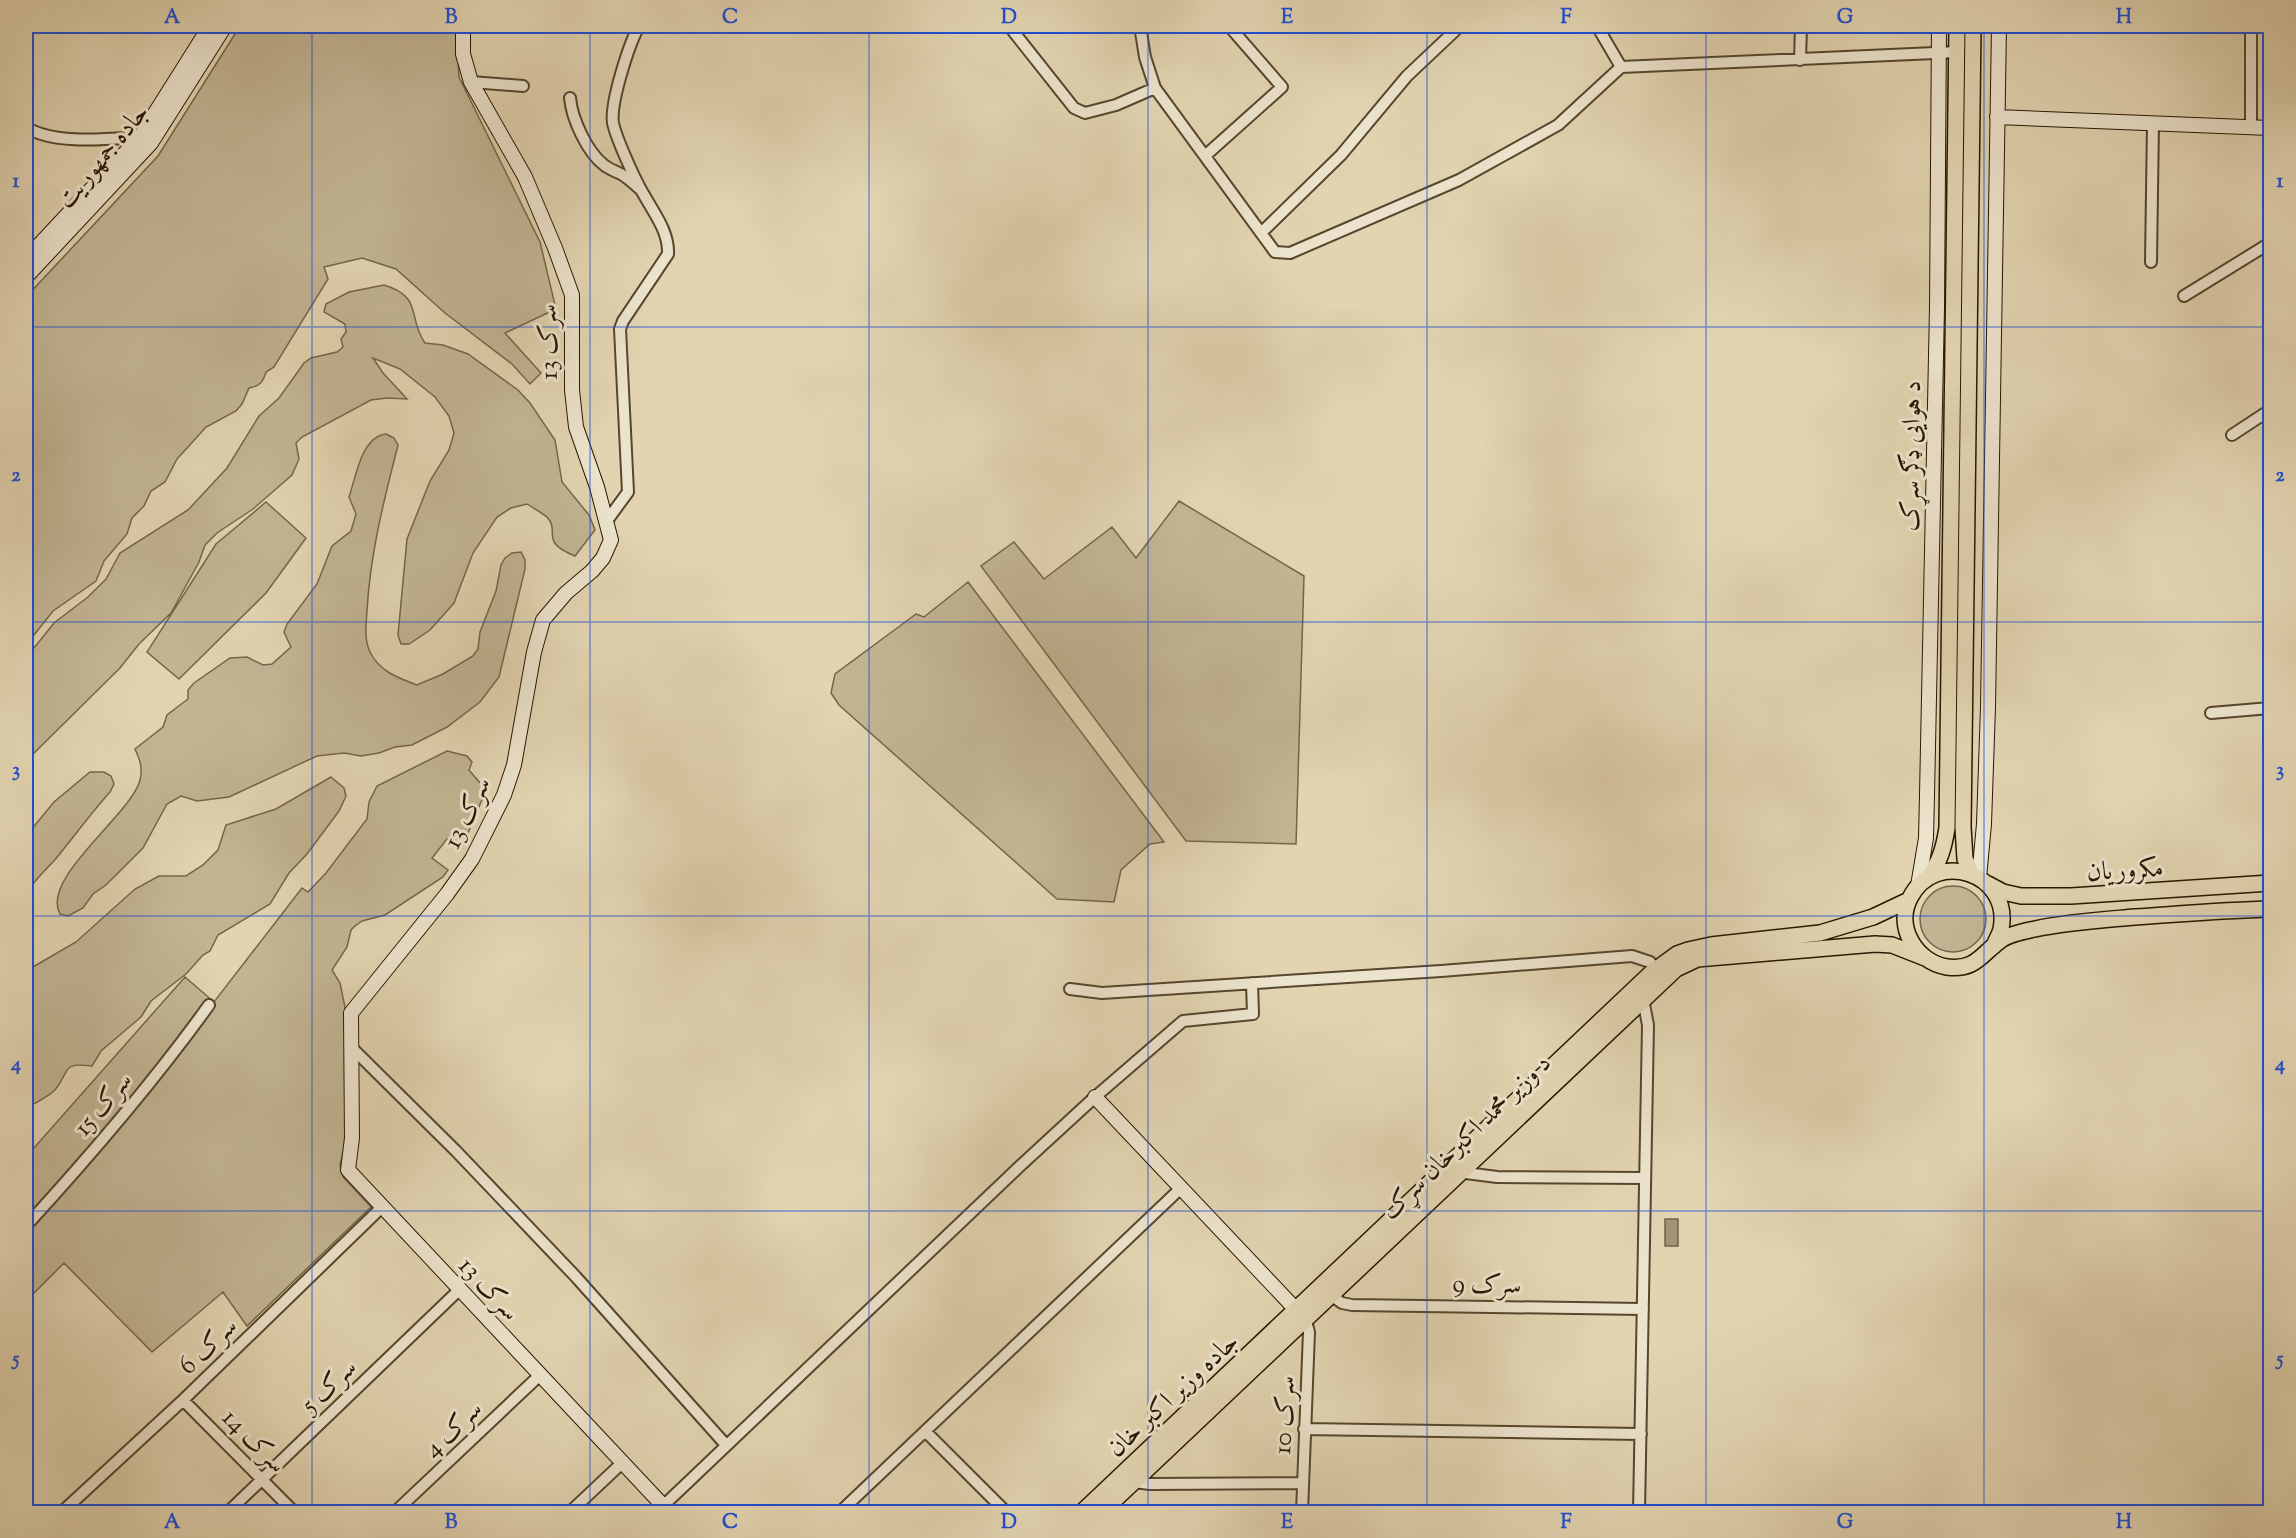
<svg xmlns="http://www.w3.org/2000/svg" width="2296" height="1538" font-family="'Sorts Mill Goudy',Amiri,serif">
	<rect width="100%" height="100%" fill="#e2d4b1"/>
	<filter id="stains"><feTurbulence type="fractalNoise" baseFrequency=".00333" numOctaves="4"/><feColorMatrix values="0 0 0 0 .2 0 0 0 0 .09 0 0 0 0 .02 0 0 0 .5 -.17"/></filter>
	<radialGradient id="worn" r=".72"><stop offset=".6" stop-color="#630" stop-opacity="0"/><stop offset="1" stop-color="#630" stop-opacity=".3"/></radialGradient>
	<path fill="#c2b493" stroke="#74654a" stroke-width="1.5" d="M240,26H456L459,77L540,242L556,309L505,333L541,373L530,384L512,364L445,313L396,269L362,258L324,267L328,279L274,367L266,372C263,382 260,386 249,388L242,404L236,411L206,427L177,459L165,482L151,491L144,506L132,518L127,534L104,561L96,581L53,611L26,645V297L158,156Z
		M384,285C424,297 407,318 425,343L443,345L468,354L518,390L530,403L555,440L562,482L589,515L595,530L575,556C538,541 561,532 547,517C541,512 533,508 527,504L511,508L497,517L473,553L454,603L430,630L409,644H401L398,635L407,539L430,481L449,450L454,433L449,416L435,397L400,369L373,358L383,373L407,399L387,398L371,400L302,437L296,443L299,459L292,475L253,509L217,533L205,545L199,562L171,613L139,644L120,668L26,761V658L54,623L88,597L106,579L120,553L188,510L227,468L259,416L279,398L304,363L311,358L337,352L343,347L341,339L346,332L345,324L324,312L326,304L349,292Z
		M386,434L394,438L398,445C384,500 370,554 367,611C366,625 364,639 370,652C379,671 398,678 417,685L443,674L473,656L478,649L480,632L496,591L501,565L505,558L512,553L521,552L525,560V569L499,677L480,702L447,727L412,745L395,747L379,753L361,756L344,753L317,756L229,797L197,801L181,796L167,804L143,848L106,885L93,894L83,908L68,916L60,914C40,878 132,814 140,780C143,768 140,760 135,749L163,727L167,715L188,699V690L194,683L230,658L247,657L263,665L272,664L291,647L284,632L287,624L317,584L332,546L351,531L356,514L349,497C356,477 361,437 386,434Z
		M1179,501L1304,576L1296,844L1186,841L981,566L1014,542L1044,579L1112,527L1136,558Z
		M266,502L306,538L266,593L179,679L147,652L216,544Z
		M968,582L1164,842L1150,844L1121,870L1114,902L1057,899L839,705L831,693L835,674L916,614L924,617Z
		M447,751L467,756L472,762L469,770L486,790L463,845L447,839L432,858L448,870L443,877L385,915L362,921L355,926L351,930L347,947L332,970L340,983L345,1007V1145L340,1165L343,1177L371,1207L247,1326L223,1292L152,1352L64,1263L26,1301V1157L185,977L214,1002L302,888L308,892L326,873L367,819L369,802L377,786Z
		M90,772H104L111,776L114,784L110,792C93,811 78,831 62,851C52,865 38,875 29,890H26V836L54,802Z
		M331,777L344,788L346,796L339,811L307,854L289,873L270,904L218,935L210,951L203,955L186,974L151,1001L141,1017L101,1051L92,1066C60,1062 71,1071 55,1090C48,1097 34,1103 26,1109V971L76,942L135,889L159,876H186L203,865L218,850L226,825L276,809Z
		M1920 919a33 33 0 1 1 66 0a33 33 0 1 1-66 0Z"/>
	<path fill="#a29375" stroke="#716147" stroke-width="1.5" d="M1665,1219H1678V1246H1665Z"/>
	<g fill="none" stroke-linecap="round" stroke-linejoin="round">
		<defs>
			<path id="street" d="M1009,26L1074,108L1085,113L1116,105L1155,88
				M1140,26L1145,57L1155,88L1275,252L1290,253L1459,180L1558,125L1621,67L1957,52
				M1597,26L1621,67
				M2251,26V127
				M1800,60L1801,26
				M471,82L523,86
				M570,98C572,119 587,152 604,165C609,169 615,171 621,174C628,178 634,184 640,189
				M26,127C53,145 107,139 140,137
				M1206,155L1282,87L1229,26
				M1261,233L1341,155L1407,76L1460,26
				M2151,262L2153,123
				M2184,296L2270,243
				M2232,435L2270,410
				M606,522L628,492L620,329L623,321L668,254C669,232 654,213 644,195C636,182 616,138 613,123C610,103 629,44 639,26
				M2211,713L2270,708
				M1070,989L1102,993L1441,971L1632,956L1650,962L1659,972
				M351,1047L456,1151L576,1277L726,1445
				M1458,1172L1497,1177L1645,1178
				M26,1226C90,1156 153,1083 209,1005
				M1326,1292L1342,1303L1352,1305L1643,1309
				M183,1400L294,1512
				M1304,1429L1641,1434
				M925,1431L1006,1512
				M1131,1479L1134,1482L1150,1484L1302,1483
				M663,1506L1020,1166L1095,1097L1183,1021L1253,1014L1252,983
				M62,1512L181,1402L382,1207
				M228,1512L459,1290
				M395,1512L540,1375
				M570,1512L622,1463
				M840,1512L1181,1188
				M1302,1512L1309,1332L1306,1321
				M1639,1512L1648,1025L1643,999"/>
			<path id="secondary" d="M463,26V54L471,82L525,177L555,248L572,295V390L576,427L597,487L611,540L603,558L592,571L566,593L543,620L534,652L514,765L504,795L472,859L447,894L351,1013L352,1138L348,1170L669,1512
				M1997,117L2270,128
				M26,259L140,137L210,26
				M26,277L151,143L225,26
				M1979,878L1984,824L1988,707L1999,26
				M1918,886L1926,838L1927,795L1937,307L1939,26
				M1095,1097L1303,1317"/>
			<path id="primary" d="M1972,874L1965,859L1963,827L1973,26
				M1928,878C1940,862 1944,847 1947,828L1957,26
				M1988,884L2003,892L2021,896H2071L2270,883
				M1994,946C1996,940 2000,934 2001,929C2012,873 1935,848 1910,898C1895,927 1916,962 1947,967C1976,971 1982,953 2001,940C2009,934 2025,931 2035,929C2068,922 2101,920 2135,917C2180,914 2225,910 2270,909
				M1082,1512L1651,973L1677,954L1688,950L1711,945L1820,933L1873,917L1909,900
				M1102,1512L1676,969L1697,959L1875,944L1892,945L1925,958"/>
		</defs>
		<use href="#street" stroke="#56462d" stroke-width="14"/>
		<use href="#secondary" stroke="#271601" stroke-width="16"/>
		<use href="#primary" stroke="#271601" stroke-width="18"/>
		<use href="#street" stroke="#ece3cc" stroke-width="10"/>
		<use href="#secondary" stroke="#ece3cc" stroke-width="14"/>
		<use href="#primary" stroke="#e2d4b1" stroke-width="15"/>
	</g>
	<path fill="none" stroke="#1d4ed8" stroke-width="1.5" stroke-opacity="0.55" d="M312,26V1512M590,26V1512M869,26V1512M1148,26V1512M1427,26V1512M1706,26V1512M1984,26V1512M26,327H2270M26,622H2270M26,916H2270M26,1211H2270"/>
	<g text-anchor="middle" stroke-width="6" stroke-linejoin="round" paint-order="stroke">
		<g font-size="26" fill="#271601" stroke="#ece3cc">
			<text transform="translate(102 155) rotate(-50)" y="9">جاده جمهوریت</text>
			<text transform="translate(547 342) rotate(-91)" y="9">سرک 13</text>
			<text transform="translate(1910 456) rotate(-89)" y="9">د هوایی ډګر سړک</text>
			<text transform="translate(466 812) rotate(-64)" y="9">سرک 13</text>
			<text transform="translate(2125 869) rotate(-3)" y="9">مکروریان</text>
			<text transform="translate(102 1103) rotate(-50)" y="9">سرک 15</text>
			<text transform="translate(1465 1136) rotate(-44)" y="9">د وزیر محمد اکبرخان سړک</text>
			<text transform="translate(1487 1283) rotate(1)" y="9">سرک 9</text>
			<text transform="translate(490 1288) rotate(47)" y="9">سرک 13</text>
			<text transform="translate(207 1345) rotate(-44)" y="9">سرک 6</text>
			<text transform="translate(328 1385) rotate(-44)" y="9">سرک 5</text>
			<text transform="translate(1172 1394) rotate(-43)" y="9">جاده وزیر اکبر خان</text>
			<text transform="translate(1283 1415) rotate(-87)" y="9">سرک 10</text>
			<text transform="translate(452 1428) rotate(-44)" y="9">سرک 4</text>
			<text transform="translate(255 1440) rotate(45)" y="9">سرک 14</text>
		</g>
	</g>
	<rect width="2296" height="1538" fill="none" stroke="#e2d4b1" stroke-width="66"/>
	<rect x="33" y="33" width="2230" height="1472" fill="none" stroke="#1d4ed8" stroke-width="2"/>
	<g font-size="20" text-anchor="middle" font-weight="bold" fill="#1d4ed8">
		<text x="172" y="23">A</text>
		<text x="451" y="23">B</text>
		<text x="730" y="23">C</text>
		<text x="1009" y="23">D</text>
		<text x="1287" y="23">E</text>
		<text x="1566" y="23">F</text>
		<text x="1845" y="23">G</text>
		<text x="2124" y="23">H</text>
		<text x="16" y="187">1</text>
		<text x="2280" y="187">1</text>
		<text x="16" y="481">2</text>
		<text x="2280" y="481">2</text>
		<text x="16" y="776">3</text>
		<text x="2280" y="776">3</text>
		<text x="16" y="1070">4</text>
		<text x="2280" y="1070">4</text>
		<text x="16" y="1365">5</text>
		<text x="2280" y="1365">5</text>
		<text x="172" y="1528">A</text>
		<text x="451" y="1528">B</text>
		<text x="730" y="1528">C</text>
		<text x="1009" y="1528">D</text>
		<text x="1287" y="1528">E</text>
		<text x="1566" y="1528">F</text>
		<text x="1845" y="1528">G</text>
		<text x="2124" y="1528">H</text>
	</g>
	<rect width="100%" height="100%" filter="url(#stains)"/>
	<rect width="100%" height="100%" fill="url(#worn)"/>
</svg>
